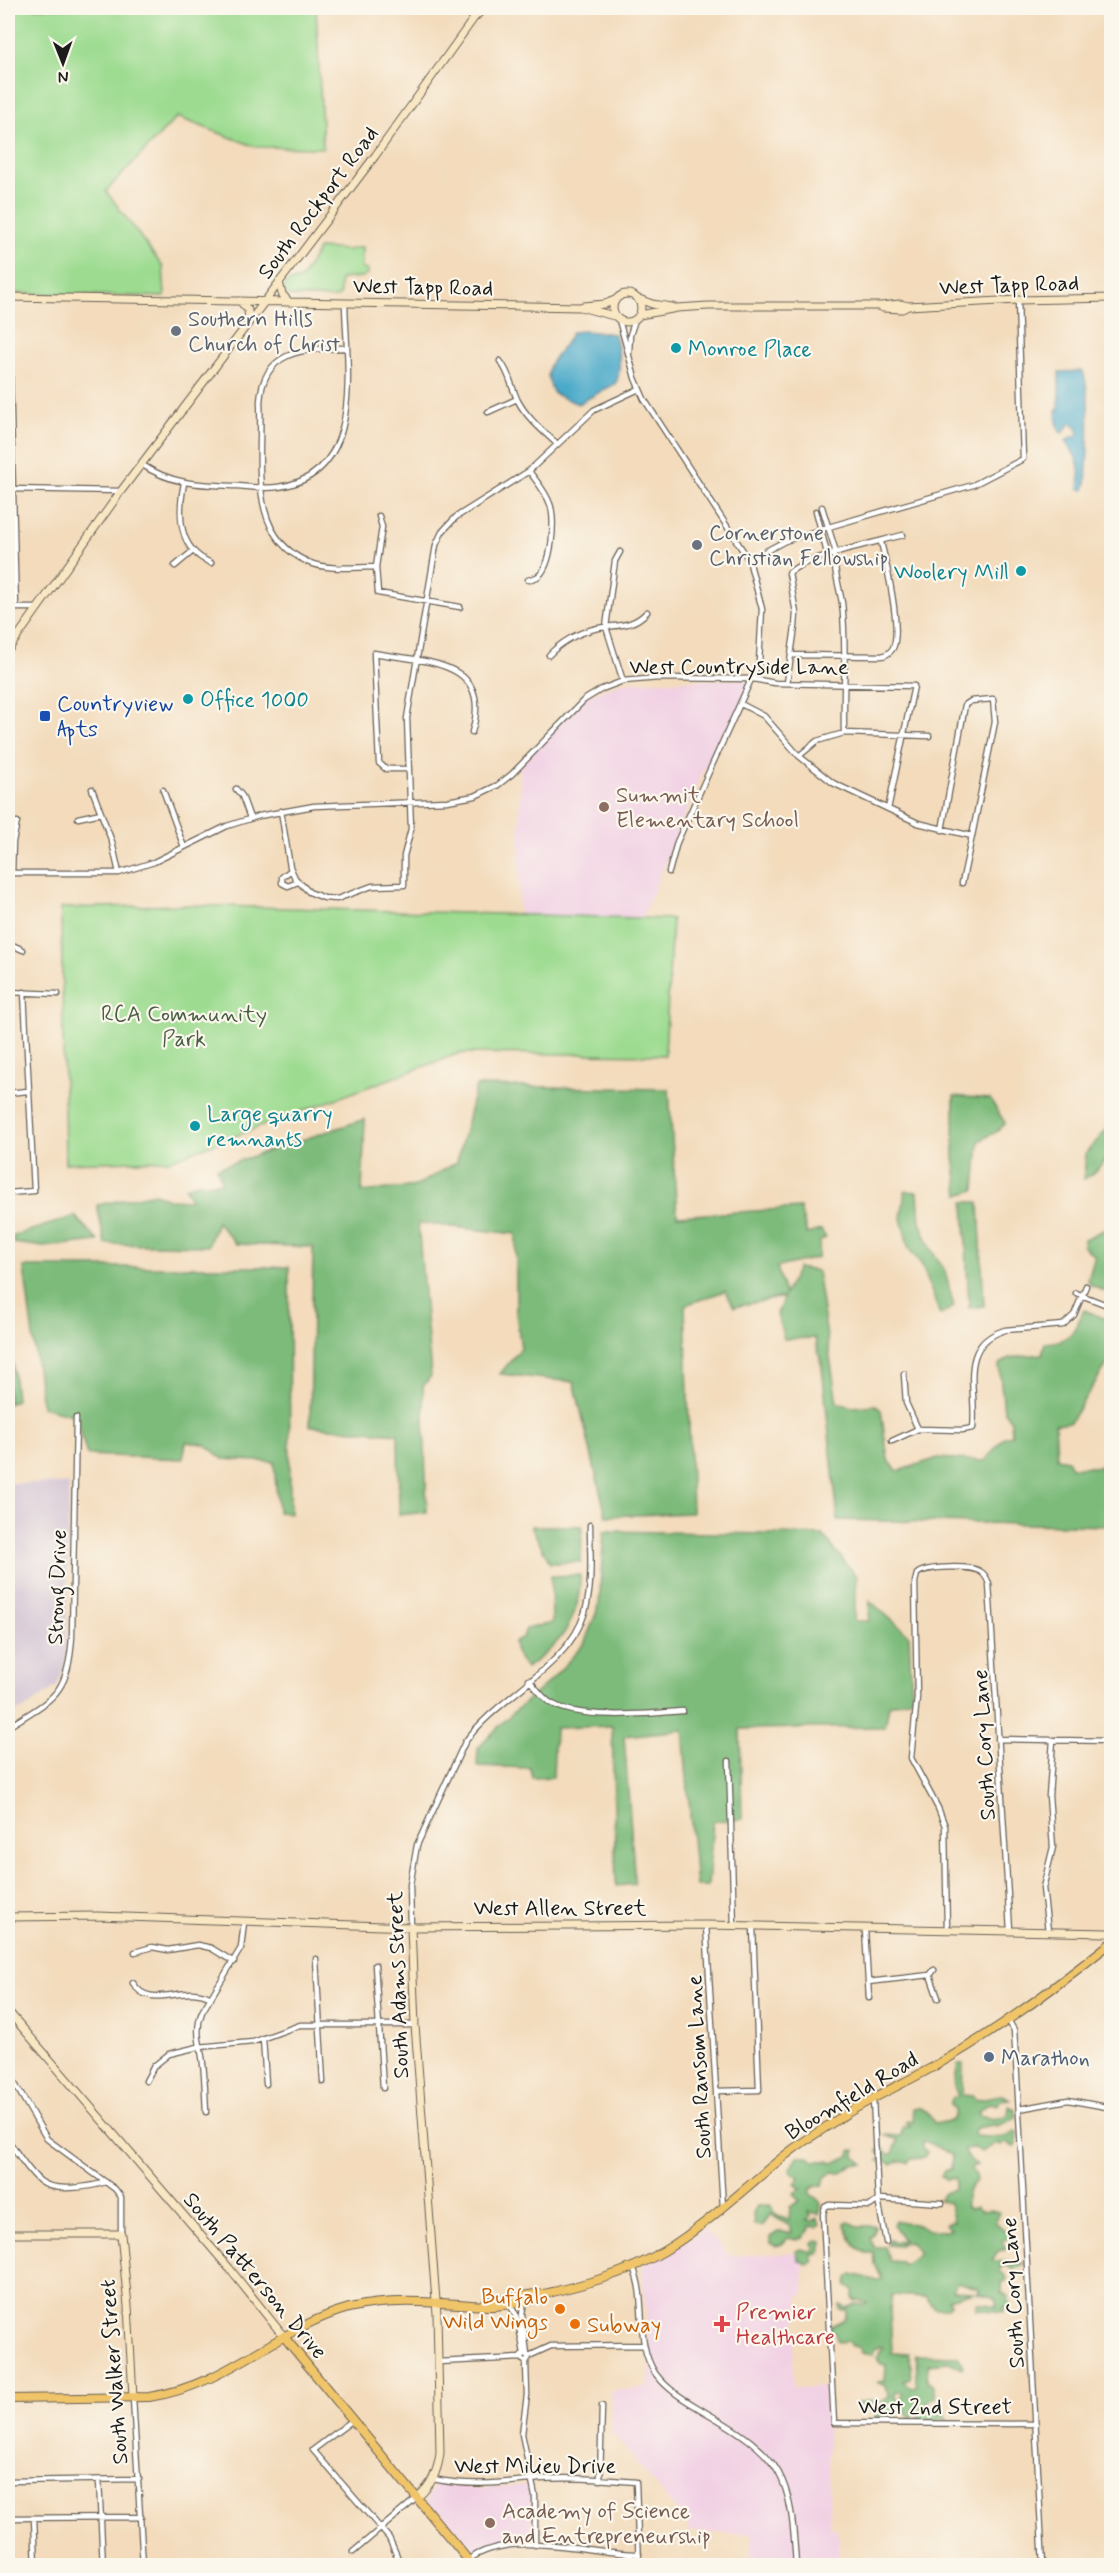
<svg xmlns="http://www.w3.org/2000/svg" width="1119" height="2573" font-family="Mynerve,sans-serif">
	<rect width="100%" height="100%" fill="#fbf7ec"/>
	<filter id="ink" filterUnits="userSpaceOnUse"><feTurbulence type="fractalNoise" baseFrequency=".0167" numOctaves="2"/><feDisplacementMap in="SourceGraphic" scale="12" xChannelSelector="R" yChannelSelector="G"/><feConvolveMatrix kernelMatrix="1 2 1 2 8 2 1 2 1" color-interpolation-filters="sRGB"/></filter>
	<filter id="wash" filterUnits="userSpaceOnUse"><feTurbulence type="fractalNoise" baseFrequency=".008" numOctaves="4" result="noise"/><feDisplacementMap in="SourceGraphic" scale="24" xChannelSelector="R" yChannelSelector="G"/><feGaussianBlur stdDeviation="1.35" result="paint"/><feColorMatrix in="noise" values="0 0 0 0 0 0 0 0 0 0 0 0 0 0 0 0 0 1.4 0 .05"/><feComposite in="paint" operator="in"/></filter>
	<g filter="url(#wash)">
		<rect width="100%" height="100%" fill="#f3dbbc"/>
		<path fill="#f1d0e4" d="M754,679L728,731L702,773L642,918L519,914L520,766L582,698L623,682Z
			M705,2229L729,2256L803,2253L804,2296H799L793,2360V2388H790L826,2387L830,2528H837L840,2565H751L752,2534L688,2532V2524L612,2433L611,2391L649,2388L650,2353L642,2270L645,2264Z
			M437,2484L478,2489L528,2485L533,2493L531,2497L533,2540L529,2543H498L474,2551L466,2548L462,2537L441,2512L431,2508L427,2501L428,2494Z"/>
		<path fill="#cebed1" d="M8,1483L69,1484L66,1661L57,1686L24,1709L8,1715Z"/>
		<path fill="#9cdb90" stroke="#5c7c56" stroke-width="1.5" d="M8,8H316L323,148L256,147L177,117L106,191L163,267L165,297L8,293Z
			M362,247V269L368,270L367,274L363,277L340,279V295L336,298L286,296L283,289L288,282L301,279L319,248L347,250Z
			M183,905L672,919L665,1055L460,1053L170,1160L65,1163L61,908Z"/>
		<path fill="#7dbb7a" stroke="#4c6c4b" stroke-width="1.5" d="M476,1086L669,1089L677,1216L800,1208L807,1234L821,1230L826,1238L820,1241L818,1258L777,1267L785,1294L798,1268L817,1271L837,1403L853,1407L876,1405L881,1410L888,1460L898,1471L938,1458L985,1461L1004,1437L1012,1435L1011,1421L1004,1411L999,1365L1010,1358L1042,1354L1045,1343C1072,1341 1073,1333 1084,1310L1111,1321V1358L1070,1422L1055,1424L1057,1458L1067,1460L1071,1467H1100L1111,1446V1526L838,1520L822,1367L815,1338L784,1339L777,1314L784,1297L734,1307L725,1291L685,1305L692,1513L606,1516L574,1382L500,1374L521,1348L516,1313V1234L418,1223L431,1376L423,1386L427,1512L399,1515L398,1434L310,1426L313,1247L236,1244L217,1222L208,1246L105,1244L97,1205L155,1193L168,1199L191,1200L185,1187L201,1182L207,1184L222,1182L217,1168L365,1119L362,1192L416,1186L457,1162Z
			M954,1096L990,1099L1005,1123L998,1131L979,1141L975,1190L959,1195L954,1157Z
			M1108,1128H1111V1154L1093,1174L1084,1179L1086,1153Z
			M905,1191L918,1192L920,1222L931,1249L945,1271L954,1307L940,1315L922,1265L909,1249L901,1218Z
			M964,1202H979L984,1306L969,1308Z
			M75,1216L98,1241L44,1247L14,1243L13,1236Z
			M1106,1229H1111V1294L1090,1285L1088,1280L1095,1256L1083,1246L1084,1239Z
			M24,1267H289L290,1513L278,1512L274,1462L223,1459L204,1444L186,1442L183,1459L87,1455L76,1416L42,1407Z
			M8,1313L16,1400L8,1404Z
			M531,1526H582L581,1562L550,1563Z
			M604,1531L823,1535L857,1577L854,1621H869L870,1601L909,1635L912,1698L889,1705L885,1727L740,1729L742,1819L713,1821L708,1886H696L683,1730L624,1736L635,1884L616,1886L612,1726L555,1728L553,1777L532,1778L530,1768L477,1766L478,1748L506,1719L552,1679L584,1644L599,1606Z
			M580,1575C581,1618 561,1645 526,1668L516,1654L514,1642L523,1637L526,1629L552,1623L551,1576Z
			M958,2064H963L962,2095L973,2096L976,2100C985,2098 993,2096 1002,2095L1010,2099L1000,2100L998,2105L989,2103L978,2112L979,2115L994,2119L1008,2115L1009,2106L1016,2110V2118L997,2126L993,2125L976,2128L974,2133L975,2136C987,2137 1007,2140 1014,2131L1017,2133V2145L1014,2147L1005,2142L1002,2146L996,2144L981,2152L975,2148L964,2149L971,2162L977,2165L970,2168L975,2175L976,2181C968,2189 964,2195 966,2207L971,2209L976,2207L981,2211L991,2210L999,2212L995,2222L1013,2237L1003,2240L1002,2243L1008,2249L998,2251L992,2260C1003,2263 1013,2263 1025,2263L1013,2270L1008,2266L1000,2267V2271L1007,2278L1006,2281L1001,2282V2294L1008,2296L1010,2308L1004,2307V2312L977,2309V2303L998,2306L996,2298L977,2293L980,2290L977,2288L957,2282L953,2291L975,2292L948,2299L951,2304L947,2308H935L925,2297L892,2295L890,2309L892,2353L908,2354L912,2366L910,2378L903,2381L912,2388L917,2385C913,2375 921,2364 915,2355L958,2356L963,2366L962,2368L949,2362L928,2364L927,2381L933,2386L936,2396L927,2402L930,2406L940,2409L948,2419L938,2418L936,2421L919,2419L916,2404L912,2420C905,2416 901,2399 902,2392L896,2391L895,2397L898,2399L899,2410L890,2420L883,2417L877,2420L875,2417L883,2411L880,2409L859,2411L855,2403L875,2400L880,2403L890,2396L884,2384L877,2383L885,2380L886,2365L881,2364L877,2359L880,2351L883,2348L881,2346L874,2349L873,2355L861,2353L858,2347L851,2346L848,2341L838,2342L835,2333L827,2329C835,2321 848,2323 847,2310H840V2305L847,2308L856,2304L865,2305L867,2303L853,2300V2290L846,2285L849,2277L853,2274L877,2281L882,2279L875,2264L874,2253H866L856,2247L844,2224L849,2222L858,2226H875L874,2233L870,2239L874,2247H885L890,2261L901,2262L903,2265L919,2253L909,2241L901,2243L899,2246L887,2245L890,2240L895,2243L903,2240L893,2225L895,2220L917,2225L929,2230L947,2231L951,2229L946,2225V2223L954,2221L949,2203L939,2200L944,2193L954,2189L956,2182L954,2178L946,2180L941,2177L944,2171L951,2169L952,2156C945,2149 934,2147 925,2141L923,2142V2149L927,2153L924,2158L911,2159L908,2163L897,2161L892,2164L887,2161H879L882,2154L878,2153V2150L882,2147L888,2154H893L898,2140L884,2135L901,2136L903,2126H910L905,2122L907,2120L913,2122L912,2108C925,2105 929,2115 935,2124L953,2120L955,2110L950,2105L952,2099L958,2096L954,2087Z
			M850,2150H855V2157L864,2164L852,2165L840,2173L833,2172L825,2177L823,2185L814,2187L810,2191L811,2195C820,2200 824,2204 819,2214L809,2212L811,2217L808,2221H813L817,2218L820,2224L817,2227L809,2226L810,2229L802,2239L801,2237L798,2240L788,2238L782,2244L776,2246L770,2243V2237L778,2232L792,2233L790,2226L770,2214L763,2226L754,2225L753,2213L757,2206L769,2205L777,2216L789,2220L790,2207L800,2201L794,2193L801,2189L795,2184L800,2177L791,2172V2167L797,2156H808L814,2161H827L833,2163L850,2156Z
			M817,2240L822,2241L820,2253L812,2256L814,2262L807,2264L799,2260L796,2251L801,2249L810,2253L815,2250L812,2243Z"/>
		<path fill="#4aa9c9" stroke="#336272" stroke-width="1.5" d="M585,331L615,334C618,348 623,372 615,384L578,404L554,394C538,361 558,361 572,332Z
			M1083,371C1092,400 1088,452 1086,483L1084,490L1079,489C1081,467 1079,460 1066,441L1069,438L1077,436L1078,428L1073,424L1070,423L1064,432L1061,433L1057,425L1056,410H1059V372Z"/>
	</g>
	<g filter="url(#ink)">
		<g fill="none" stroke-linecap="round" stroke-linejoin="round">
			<defs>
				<path id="street" d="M8,297L16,608
					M619,320L635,378L644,399L749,560L762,609L759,662L677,842L669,872
					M346,348C304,349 263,349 260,402C263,457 245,535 308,562C328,571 354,567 376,567
					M629,353L630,335L635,320
					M500,361C510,373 511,387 518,401C527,418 543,431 557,444
					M488,412L517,399
					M141,464C172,485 202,485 237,486C251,487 265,489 278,487C367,475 346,365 345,303
					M184,483C178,513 177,549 211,563
					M8,489L121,491
					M822,507L835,549C831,560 840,590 842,603C847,646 843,690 844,733
					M816,511L827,553L833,555
					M379,516L382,527L376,567L378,593L460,607
					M620,552L615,561L606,627L623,681
					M749,560L785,541L825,528L973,485L1023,459L1018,300
					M175,566L193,551
					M528,580C531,579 534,578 537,577C552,568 556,519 550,504C546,492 537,482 529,471
					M8,608H37
					M549,655C560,643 577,633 594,629C615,624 631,629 647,612
					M792,655L882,656C887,655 890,653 893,648C902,630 886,562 881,542
					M787,683L795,627L796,613L789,573C804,557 878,542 903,535
					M741,704L764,716L799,756L833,783L918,823L972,836L995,722L993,699L971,701L965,705L942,830
					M799,756L817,741L844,733L929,736
					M409,769H386L379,763L374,653C423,662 494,659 472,732
					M92,789L112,842L119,873
					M236,789L242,796L250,818
					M163,790L184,847
					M281,811L290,867L295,878L309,892L324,898L337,899L372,886L404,885V856L411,829L407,718L436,545L442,532L456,517L529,471L594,410L639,389
					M78,818L101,813
					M291,870L282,877V883L288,886L298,882
					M8,873H119L154,862L227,826L259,816L314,806L447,801L475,796L498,785L512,774L584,700L602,689L623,681L659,678L753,679L775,683L914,686L888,809
					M12,873L13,842L17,822
					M962,883L972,836
					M8,943L23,950
					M8,992L58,994
					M8,1093L28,1091
					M8,1193L34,1191L24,992
					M1076,1293L1112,1307
					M904,1374L906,1403L918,1429
					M892,1441L918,1429L962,1430L973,1428C978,1392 956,1345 1005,1330L1063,1325L1074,1315L1086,1286
					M529,1680C535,1687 541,1695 548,1701C575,1721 650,1714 683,1711
					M8,1727C54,1698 68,1695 72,1637L76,1418
					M998,1739L1112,1741
					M729,1761L734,1926
					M706,1925L723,2207
					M411,1927L410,1885L417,1845L465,1742C498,1696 569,1667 585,1612C593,1584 590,1554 590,1525
					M865,1929L868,1982
					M947,1930L945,1826L938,1808L911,1758L917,1697L915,1582L917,1574C925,1566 972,1565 981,1572C986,1575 987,1579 989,1584L1010,1930
					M1048,1931L1043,1888L1053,1847L1049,1796L1053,1740
					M135,1952L152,1947L168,1950L198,1945L211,1948L234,1962
					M316,1959L323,2082
					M375,1965L383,2088
					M934,1970L930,1975L938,1998
					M133,1983C150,2012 184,1982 211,1998
					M869,1998L868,1982L930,1975
					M1008,2020L1014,2030L1017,2077L1043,2566
					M263,2038L266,2084
					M8,2072L47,2139L115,2189L121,2197V2234
					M146,2081L154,2066L169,2054L198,2047L253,2042L300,2025H415
					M717,2091L759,2090L753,1926
					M873,2099L878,2200L886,2242
					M1019,2109L1068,2100L1112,2108
					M206,2112C205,2096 205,2080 203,2064C201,2044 194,2032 202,2012L241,1948L244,1922
					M8,2140C17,2153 28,2171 40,2181C54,2193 90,2187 106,2182
					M942,2203L880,2199L870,2206L829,2205L825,2207L823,2214L834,2423L1036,2424
					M633,2267C648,2301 634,2341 655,2373C668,2391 687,2401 705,2412C784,2457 791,2476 796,2566
					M524,2301L522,2315L527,2354
					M509,2304L517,2316L524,2353
					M529,2356L551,2346L644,2345
					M438,2362L520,2358
					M526,2362L520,2358L524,2353L529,2357L526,2362L527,2395L522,2434L535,2496V2545
					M133,2398L143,2566
					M353,2420L313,2450L389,2538L397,2556L398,2566
					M433,2479C472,2487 500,2483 539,2479C570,2477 605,2479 636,2482L639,2566
					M99,2480L103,2566
					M600,2480L602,2406
					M8,2481L139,2479
					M8,2518L141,2517
					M34,2518L36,2566
					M353,2552L418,2497
					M461,2566C502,2525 588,2554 639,2554"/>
				<path id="secondary" d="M279,282L282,294L289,302
					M613 308a14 14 0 1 1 28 0a14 14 0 1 1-28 0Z
					M8,297L580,307L614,316
					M639,299L652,304L672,307
					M240,301L248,310L249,322
					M583,306L605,304L615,300
					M883,308L902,309L908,306L1018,300L1112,298
					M640,315L677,308L708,306H881L900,304L908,306
					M8,650L121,491L375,156L474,18L484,8
					M8,1917L97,1916L411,1927L706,1925L1108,1933L1112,1935
					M411,1927L415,2025L437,2314L440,2453C438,2471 432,2485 418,2497
					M8,2011L229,2268L285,2338
					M8,2234H121L128,2306L133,2397"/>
				<path id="primary" d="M482,2305L486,2302L535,2294L540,2295C583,2285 626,2274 664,2251C710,2223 749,2183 792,2150C808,2138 825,2128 841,2117C870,2098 903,2084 933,2067C997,2031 1055,1988 1112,1942
					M285,2338L473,2566
					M8,2399L149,2397C229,2385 276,2328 349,2308C392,2297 442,2303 486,2306C502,2307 521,2302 536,2299L540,2295"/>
			</defs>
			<use href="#street" stroke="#675f54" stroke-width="7"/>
			<use href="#secondary" stroke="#675f54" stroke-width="9"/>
			<use href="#primary" stroke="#675f54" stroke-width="10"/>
			<use href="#street" stroke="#fff" stroke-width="4.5"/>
			<use href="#secondary" stroke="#f9e7c3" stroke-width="7"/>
			<use href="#primary" stroke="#f0c469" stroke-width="8"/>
		</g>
	</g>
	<g fill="#6b7280" stroke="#fbf7ec" stroke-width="2">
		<circle cx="176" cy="331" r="6"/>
		<circle cx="697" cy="545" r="6"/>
	</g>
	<g fill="#0f9aa8" stroke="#fbf7ec" stroke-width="2">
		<circle cx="676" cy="348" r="6"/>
		<circle cx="1021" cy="571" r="6"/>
		<circle cx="188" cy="699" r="6"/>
		<circle cx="195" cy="1126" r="6"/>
	</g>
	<rect fill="#1a4fb4" stroke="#fbf7ec" stroke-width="2" x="39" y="710" width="12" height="12" rx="3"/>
	<g fill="#8d6e63" stroke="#fbf7ec" stroke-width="2">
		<circle cx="604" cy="807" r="6"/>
		<circle cx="490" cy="2523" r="6"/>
	</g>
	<circle fill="#5c6f8a" stroke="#fbf7ec" stroke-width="2" cx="989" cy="2057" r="6"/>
	<g fill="#e8710a" stroke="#fbf7ec" stroke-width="2">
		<circle cx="560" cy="2309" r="6"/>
		<circle cx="575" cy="2324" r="6"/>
	</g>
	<path fill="#e0444e" stroke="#fbf7ec" stroke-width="2" d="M719 2315h6v6h6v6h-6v6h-6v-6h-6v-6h6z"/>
	<g text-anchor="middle" stroke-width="4.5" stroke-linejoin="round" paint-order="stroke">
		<g font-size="22" fill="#1c1c1c" stroke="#fbf7ec">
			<text transform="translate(317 202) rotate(-53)" y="8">South Rockport Road</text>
			<text transform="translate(1009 284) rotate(-2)" y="8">West Tapp Road</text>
			<text transform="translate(423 286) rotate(1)" y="8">West Tapp Road</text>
			<text x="739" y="674">West Countryside Lane</text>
			<text transform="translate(56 1587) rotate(-88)" y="8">Strong Drive</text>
			<text transform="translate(983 1745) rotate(-93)" y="8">South Cory Lane</text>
			<text x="560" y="1915">West Allen Street</text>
			<text transform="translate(397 1985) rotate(-92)" y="8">South Adams Street</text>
			<text transform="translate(698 2067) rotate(-93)" y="8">South Ransom Lane</text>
			<text transform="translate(851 2095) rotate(-31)" y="8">Bloomfield Road</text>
			<text transform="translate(256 2275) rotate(50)" y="8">South Patterson Drive</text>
			<text transform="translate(1012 2293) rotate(-93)" y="8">South Cory Lane</text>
			<text transform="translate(113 2372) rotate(-94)" y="8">South Walker Street</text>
			<text x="935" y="2414">West 2nd Street</text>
			<text x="535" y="2473">West Milieu Drive</text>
		</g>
		<g font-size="22" fill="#5b616d" stroke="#fbf7ec" text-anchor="start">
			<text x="188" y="326">Southern Hills<tspan x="188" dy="25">Church of Christ</tspan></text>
			<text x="709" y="540">Cornerstone<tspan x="709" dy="25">Christian Fellowship</tspan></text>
		</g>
		<g font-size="22" fill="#0d838f" stroke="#fbf7ec" text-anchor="start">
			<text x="688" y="356">Monroe Place</text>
			<text x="1009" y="579" text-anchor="end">Woolery Mill</text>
			<text x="200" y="707">Office 1000</text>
			<text x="207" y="1121">Large quarry<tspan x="207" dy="25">remnants</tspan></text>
		</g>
		<g font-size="22" fill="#164399" stroke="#fbf7ec" text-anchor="start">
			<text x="57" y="711">Countryview<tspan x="57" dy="25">Apts</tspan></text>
		</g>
		<g font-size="22" fill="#785e54" stroke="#fbf7ec" text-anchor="start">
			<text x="616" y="802">Summit<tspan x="616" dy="25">Elementary School</tspan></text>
			<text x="502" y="2518">Academy of Science<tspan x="502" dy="25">and Entrepreneurship</tspan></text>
		</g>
		<g font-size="22" fill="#495f45" stroke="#fbf7ec">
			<text x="184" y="1021">RCA Community<tspan x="184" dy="25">Park</tspan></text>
		</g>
		<g font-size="22" fill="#4e5e75" stroke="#fbf7ec" text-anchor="start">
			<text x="1001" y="2065">Marathon</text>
		</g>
		<g font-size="22" fill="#c56008" stroke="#fbf7ec" text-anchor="end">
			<text x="548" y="2304">Buffalo<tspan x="548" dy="25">Wild Wings</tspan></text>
			<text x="587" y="2332" text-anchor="start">Subway</text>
		</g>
		<g font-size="22" fill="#be3a42" stroke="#fbf7ec" text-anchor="start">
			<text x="736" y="2319">Premier<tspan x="736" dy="25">Healthcare</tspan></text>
		</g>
	</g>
	<rect width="1119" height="2573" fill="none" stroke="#fbf7ec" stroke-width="30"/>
	<g transform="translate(63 63) rotate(179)" stroke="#fbf7ec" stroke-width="4.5" paint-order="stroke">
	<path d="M0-4.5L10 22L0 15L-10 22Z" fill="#1c1c1c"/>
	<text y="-9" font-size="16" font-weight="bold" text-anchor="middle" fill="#1c1c1c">N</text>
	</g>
</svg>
